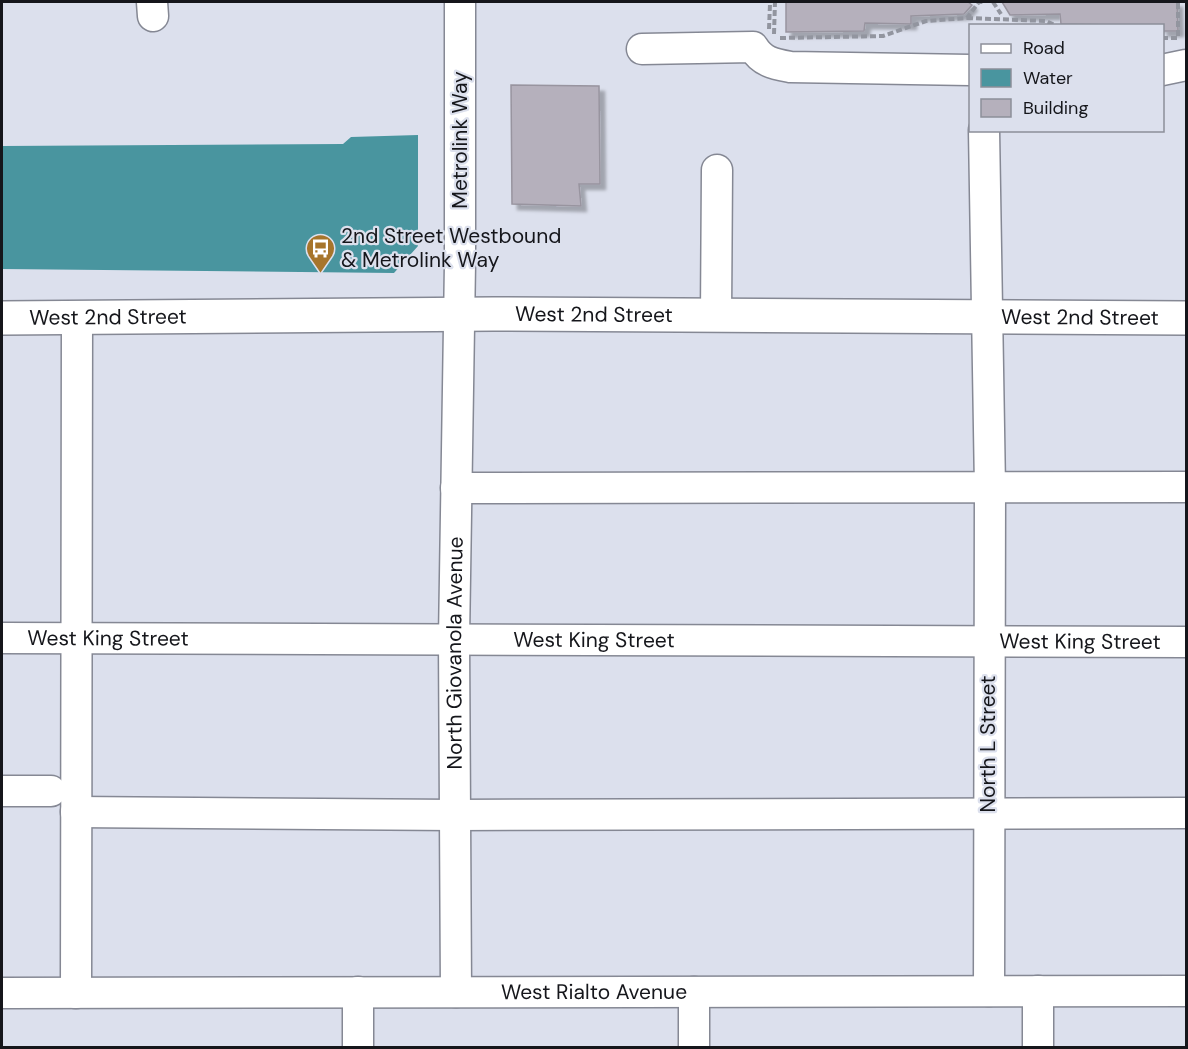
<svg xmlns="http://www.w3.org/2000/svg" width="1188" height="1049" font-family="'DM Sans',sans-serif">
	<defs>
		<filter id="shadow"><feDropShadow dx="5.5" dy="5.5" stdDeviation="1.5" flood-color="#0004"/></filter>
	</defs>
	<rect width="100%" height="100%" fill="#dce0ed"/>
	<path fill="#49959f" d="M418,135V246L394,273L2,269V146L343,144L351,137Z"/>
	<path fill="#b5b0bc" stroke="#98949f" stroke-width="1.5" filter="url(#shadow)" d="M786,2H968L972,5L964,14L911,16V24L865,23L864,31L786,32Z
		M1002,2H1177L1178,31H1162V26L1061,24L1060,14L1010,15Z
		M511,85L599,86L600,184H579L581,206L512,204Z"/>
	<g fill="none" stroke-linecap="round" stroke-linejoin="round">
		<defs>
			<g id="minor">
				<path d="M152,2L153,16"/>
				<path d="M642,49L753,47C762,62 774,64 790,67L970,70"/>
				<path d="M1162,70L1186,65"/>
				<path d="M984,130L990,488L989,991"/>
				<path d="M716,316L717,170"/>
				<path d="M456,488L1186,487"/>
				<path id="s1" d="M2,638L1186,642"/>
				<path d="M2,791H51"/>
				<path d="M76,812L455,815L1186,813"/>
				<path d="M1038,991V1048"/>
				<path d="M358,992V1048"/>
				<path id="s2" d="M456,992L454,639L460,263V2"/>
				<path d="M694,992V1048"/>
				<path id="s3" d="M2,993L1186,991"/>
				<path d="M76,993L77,317"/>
			</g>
			<g id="major">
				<path id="s4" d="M2,318L493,314L1186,318"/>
			</g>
		</defs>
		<use href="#minor" stroke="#858894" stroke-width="33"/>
		<use href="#major" stroke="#858894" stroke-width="36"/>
		<path stroke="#92959f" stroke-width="4" stroke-dasharray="6 3" stroke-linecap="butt" d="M993,2L1001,14
			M967,18L1046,21L1057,26
			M769,29L770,4
			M774,34L775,2
			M780,38L883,36L926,21L967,18L979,2H985
			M1162,38H1178V2"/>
		<use href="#minor" stroke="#fff" stroke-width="30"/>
		<use href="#major" stroke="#fff" stroke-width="33"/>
	</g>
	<defs>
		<symbol id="bus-pin" viewBox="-11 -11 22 30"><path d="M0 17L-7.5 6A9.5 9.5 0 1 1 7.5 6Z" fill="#a7752b" stroke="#dce0ed"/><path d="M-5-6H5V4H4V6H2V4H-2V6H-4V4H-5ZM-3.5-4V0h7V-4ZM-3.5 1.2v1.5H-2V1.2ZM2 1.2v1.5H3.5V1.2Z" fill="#fff"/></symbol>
	</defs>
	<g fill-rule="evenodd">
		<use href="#bus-pin" x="304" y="232" width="33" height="45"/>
	</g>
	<g text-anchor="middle" stroke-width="4.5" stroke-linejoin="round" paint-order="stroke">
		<g font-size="21" fill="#15161b" stroke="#dce0ed">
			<text transform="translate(460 140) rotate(-90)" y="7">Metrolink Way</text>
			<text dy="7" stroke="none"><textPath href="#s4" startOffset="592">West 2nd Street</textPath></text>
			<text dy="7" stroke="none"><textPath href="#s4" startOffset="106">West 2nd Street</textPath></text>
			<text dy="7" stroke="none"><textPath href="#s4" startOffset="1078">West 2nd Street</textPath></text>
			<text dy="7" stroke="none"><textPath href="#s1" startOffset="106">West King Street</textPath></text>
			<text dy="7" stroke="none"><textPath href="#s1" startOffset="592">West King Street</textPath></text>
			<text dy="7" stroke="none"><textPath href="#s1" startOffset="1078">West King Street</textPath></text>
			<text dy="7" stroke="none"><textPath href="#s2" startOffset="339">North Giovanola Avenue</textPath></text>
			<text transform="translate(988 744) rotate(-90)" y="7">North L Street</text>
			<text dy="7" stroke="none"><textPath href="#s3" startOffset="592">West Rialto Avenue</textPath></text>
		</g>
		<g font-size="21" fill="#15161b" stroke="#dce0ed" text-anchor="start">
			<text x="341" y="243">2nd Street Westbound<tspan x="341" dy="24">&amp; Metrolink Way</tspan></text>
		</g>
	</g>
	<rect width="1188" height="1049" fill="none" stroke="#15161b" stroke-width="6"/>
	<rect x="969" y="24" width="195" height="108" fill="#dce0ed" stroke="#8c8f99" stroke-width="1.5"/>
	<rect x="981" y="44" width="30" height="9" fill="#ffffff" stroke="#8c8f99" stroke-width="1.5"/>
	<text x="1023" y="54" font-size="18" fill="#15161b">Road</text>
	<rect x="981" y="69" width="30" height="18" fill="#49959f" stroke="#8c8f99" stroke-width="1.5"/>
	<text x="1023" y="84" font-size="18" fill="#15161b">Water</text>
	<rect x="981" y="99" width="30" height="18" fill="#b5b0bc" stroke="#8c8f99" stroke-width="1.5"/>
	<text x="1023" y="114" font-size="18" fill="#15161b">Building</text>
</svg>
